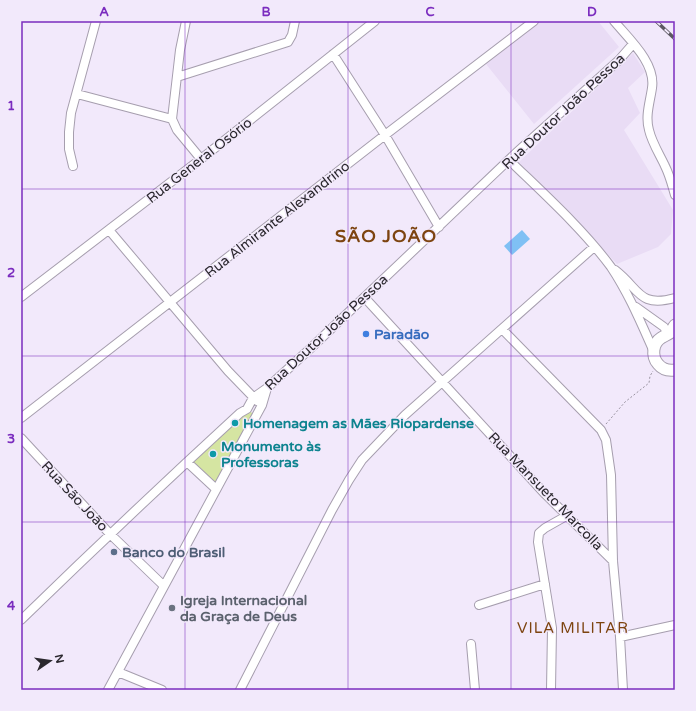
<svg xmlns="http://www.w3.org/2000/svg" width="696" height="711" font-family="'Varela Round',sans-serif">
	<rect width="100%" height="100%" fill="#f2e9fb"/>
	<path fill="#e9dcf5" d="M541,21H598L619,47L534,124L486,64Z
		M633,53L645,72L628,88L640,113L624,130L673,210L671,234L658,247L617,264L518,163Z"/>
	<path fill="#d5e5a2" d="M247,410L256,415L216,488L187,462Z"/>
	<path fill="#7fc0f4" d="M522,230L530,239L512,255L504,246Z"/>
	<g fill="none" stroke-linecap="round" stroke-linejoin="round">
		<defs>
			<path id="minor" d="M614,21C629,39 656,63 652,88C650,102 645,116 649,130C652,143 660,155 665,166C670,176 672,185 675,195
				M333,54L385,135L439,227
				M177,77L288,42L292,35L295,21
				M77,94L172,119L177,130L201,159
				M172,119L180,50L186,21
				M509,160C543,193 583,229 611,267C629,294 641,323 654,352
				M73,166L69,149V132L71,113L96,21
				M109,230L228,371L257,401
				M615,270C640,289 638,308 675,298
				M21,297L201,159L375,21
				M365,298L545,494L613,561
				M636,307L664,327L668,334
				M502,329L601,430L606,440L611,475L613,561L620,637L623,690
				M21,418L385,135L534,21
				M21,438L110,534L164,586
				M187,462L216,489
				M479,605L545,584
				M21,620C93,550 166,481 240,413L247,409L253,398L267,388L312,347L516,153L619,60L633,44
				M620,637L675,625
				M471,644L475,690
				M118,672L162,690
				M108,690L262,405L267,388
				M240,690L332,510L349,480L362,460L405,415L594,247
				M551,690L552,628L538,542L539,533L545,528L568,515"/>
			<path id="major" d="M675,325C673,327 672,331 670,333C667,335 664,336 661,338C653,343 651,356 658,364C662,369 668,371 675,370"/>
		</defs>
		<use href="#minor" stroke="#a69eae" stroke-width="10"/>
		<use href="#major" stroke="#a69eae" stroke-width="13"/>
		<path stroke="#9993a0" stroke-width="1" stroke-dasharray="2 2" stroke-linecap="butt" d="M606,424L625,402L649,383L650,376L653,371"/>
		<use href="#minor" stroke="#fff" stroke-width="8"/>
		<use href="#major" stroke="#fff" stroke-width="11"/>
		<defs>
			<path id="rail" d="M656,21L675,39"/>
		</defs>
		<use href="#rail" stroke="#5c5861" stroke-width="3.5"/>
		<use href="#rail" stroke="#f2e9fb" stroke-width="2" stroke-dasharray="6" stroke-linecap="butt"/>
	</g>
	<path fill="none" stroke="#7b2cbf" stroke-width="1" stroke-opacity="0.55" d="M185,21V690M348,21V690M511,21V690M21,189H675M21,356H675M21,522H675"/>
	<circle fill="#3f7fe0" stroke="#f2e9fb" stroke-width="1.5" cx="366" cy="334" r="4"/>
	<g fill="#0f9aa8" stroke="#f2e9fb" stroke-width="1.5">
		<circle cx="235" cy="423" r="4"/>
		<circle cx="213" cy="454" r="4"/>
	</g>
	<circle fill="#5c6f8a" stroke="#f2e9fb" stroke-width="1.5" cx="114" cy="552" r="4"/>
	<circle fill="#6b7280" stroke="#f2e9fb" stroke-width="1.5" cx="172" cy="608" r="4"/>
	<g text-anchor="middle" stroke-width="3" stroke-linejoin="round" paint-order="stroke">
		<g font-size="14" fill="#2b282e" stroke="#f2e9fb">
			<text transform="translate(563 111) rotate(-43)" y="5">Rua Doutor João Pessoa</text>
			<text transform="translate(199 160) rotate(-38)" y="5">Rua General Osório</text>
			<text transform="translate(277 219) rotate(-38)" y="5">Rua Almirante Alexandrino</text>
			<text transform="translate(326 332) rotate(-43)" y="5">Rua Doutor João Pessoa</text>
			<text transform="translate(546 491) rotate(46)" y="5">Rua Mansueto Marcolla</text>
			<text transform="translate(75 496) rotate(47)" y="5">Rua São João</text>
		</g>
		<g font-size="14" font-weight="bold" fill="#366cbe" stroke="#f2e9fb" text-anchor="start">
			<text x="374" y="339">Paradão</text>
		</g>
		<g font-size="14" font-weight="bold" fill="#0d838f" stroke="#f2e9fb" text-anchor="start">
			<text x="243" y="428">Homenagem as Mães Riopardense</text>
			<text x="221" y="451">Monumento às<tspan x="221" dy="16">Professoras</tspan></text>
		</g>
		<g font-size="14" font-weight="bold" fill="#4e5e75" stroke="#f2e9fb" text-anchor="start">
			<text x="122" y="557">Banco do Brasil</text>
		</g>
		<g font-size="14" font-weight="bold" fill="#5b616d" stroke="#f2e9fb" text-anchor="start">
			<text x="180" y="605">Igreja Internacional<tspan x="180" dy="16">da Graça de Deus</tspan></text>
		</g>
		<g font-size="15" letter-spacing="1" fill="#7d4410" stroke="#f2e9fb">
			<text x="573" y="633">VILA MILITAR</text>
		</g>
		<g font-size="18" font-weight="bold" letter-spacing="1" fill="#7d4410" stroke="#f2e9fb">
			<text x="386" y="242">SÃO JOÃO</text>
		</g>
	</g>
	<rect width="696" height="711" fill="none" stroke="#f2e9fb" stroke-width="44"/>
	<g transform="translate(50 661) rotate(77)" stroke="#f2e9fb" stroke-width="3" paint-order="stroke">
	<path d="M0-3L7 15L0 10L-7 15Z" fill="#2b282e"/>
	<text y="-6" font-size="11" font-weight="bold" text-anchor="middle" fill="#2b282e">N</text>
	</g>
	<rect x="22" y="22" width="652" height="667" fill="none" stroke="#7b2cbf" stroke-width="1.5"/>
	<g font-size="13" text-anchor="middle" font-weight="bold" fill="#7b2cbf">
		<text x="104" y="16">A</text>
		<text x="266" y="16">B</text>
		<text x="430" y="16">C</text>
		<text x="592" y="16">D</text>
		<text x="11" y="110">1</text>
		<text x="11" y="277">2</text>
		<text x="11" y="443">3</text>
		<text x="11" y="610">4</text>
	</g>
</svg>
